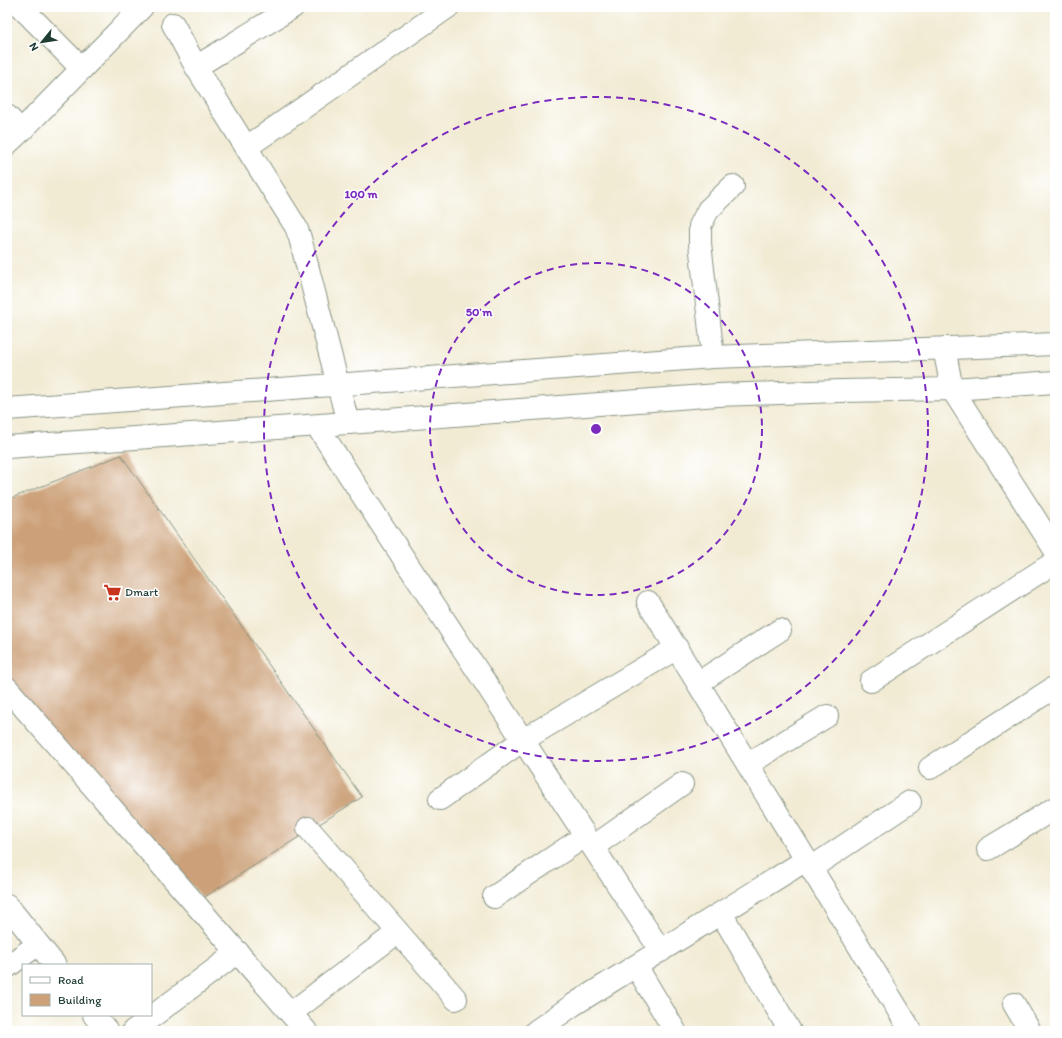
<svg xmlns="http://www.w3.org/2000/svg" width="1062" height="1038" font-family="Itim,sans-serif">
	<rect width="100%" height="100%" fill="#fff"/>
	<filter id="ink" filterUnits="userSpaceOnUse"><feTurbulence type="fractalNoise" baseFrequency=".025" numOctaves="2"/><feDisplacementMap in="SourceGraphic" scale="8" xChannelSelector="R" yChannelSelector="G"/><feConvolveMatrix kernelMatrix="1 2 1 2 8 2 1 2 1" color-interpolation-filters="sRGB"/></filter>
	<filter id="wash" filterUnits="userSpaceOnUse"><feTurbulence type="fractalNoise" baseFrequency=".012" numOctaves="4" result="noise"/><feDisplacementMap in="SourceGraphic" scale="16" xChannelSelector="R" yChannelSelector="G"/><feGaussianBlur stdDeviation="0.9" result="paint"/><feColorMatrix in="noise" values="0 0 0 0 0 0 0 0 0 0 0 0 0 0 0 0 0 1.4 0 .05"/><feComposite in="paint" operator="in"/></filter>
	<g filter="url(#wash)">
		<rect width="100%" height="100%" fill="#f2ebd4"/>
		<g id="blocks">
			<path fill="#cca179" d="M121,455L362,797L203,898L7,683V500Z"/>
		</g>
	</g>
	<g filter="url(#ink)">
		<use href="#blocks" fill-opacity="0" stroke="#889484" stroke-width="1"/>
		<g fill="none" stroke-linecap="round" stroke-linejoin="round">
			<defs>
				<path id="minor" d="M21,7L82,69
					M173,24L196,67L296,227L300,238L348,423
					M196,67L293,7
					M7,116L21,131L7,144
					M21,131L142,7
					M247,147L448,7
					M944,348L952,389L1055,550
					M713,357L700,243V226L708,210L733,186
					M7,409L713,357L1055,344
					M317,426L661,951
					M7,447L348,423L718,395L841,391L952,389L1055,382
					M648,602L911,1031
					M871,681L1055,562
					M698,683L780,630
					M7,688L306,1031
					M748,764L827,716
					M930,768L1055,687
					M440,799L523,740L677,648
					M308,828L456,999
					M593,847L682,784
					M988,849L1055,808
					M811,868L910,802
					M494,897L585,836
					M7,905L55,965
					M721,913L790,1031
					M636,966L675,1031
					M7,967L38,944
					M1014,1004L1030,1031
					M291,1013L398,932
					M94,1015L107,1031
					M133,1031L238,952
					M536,1031L573,1005L806,860"/>
			</defs>
			<use href="#minor" stroke="#889484" stroke-width="24"/>
			<use href="#minor" stroke="#fff" stroke-width="22"/>
		</g>
	</g>
	<g fill="none" stroke="#7b2cbf" stroke-width="2" stroke-dasharray="7 5">
		<circle cx="596" cy="429" r="166"/>
		<circle cx="596" cy="429" r="332"/>
	</g>
	<defs>
		<symbol id="supermarket-bare" viewBox="-9 -9 18 18"><path d="M-6-5.5h2.5l.6 2H6L4.5 2H-2.5L-4.4-4H-6ZM-1.5 3.2a1.3 1.3 0 1 0 .1 0ZM3 3.2a1.3 1.3 0 1 0 .1 0Z" fill="#c8321e" stroke="#fff" stroke-width="2.5" paint-order="stroke"/></symbol>
	</defs>
	<g fill-rule="evenodd">
		<use href="#supermarket-bare" x="100" y="580" width="25" height="25"/>
	</g>
	<g text-anchor="middle" stroke-width="3" stroke-linejoin="round" paint-order="stroke">
		<g font-size="12" fill="#1f3d34" stroke="#fff" text-anchor="start">
			<text x="125" y="596">Dmart</text>
		</g>
	</g>
	<circle cx="596" cy="429" r="6" fill="#7b2cbf" stroke="#fff" stroke-width="2"/>
	<g font-size="12" text-anchor="middle" font-weight="bold" fill="#7b2cbf" stroke="#fff" stroke-width="3" stroke-linejoin="round" paint-order="stroke">
		<text x="361" y="198">100 m</text>
		<text x="479" y="316">50 m</text>
	</g>
	<rect width="1062" height="1038" fill="none" stroke="#fff" stroke-width="24"/>
	<rect x="22" y="964" width="130" height="52" fill="#ffffff" stroke="#a5b1ae"/>
	<rect x="30" y="977" width="20" height="6" fill="#ffffff" stroke="#a5b1ae"/>
	<text x="58" y="984" font-size="12" fill="#1f3d34">Road</text>
	<rect x="30" y="994" width="20" height="12" fill="#cca179" stroke="#a5b1ae"/>
	<text x="58" y="1004" font-size="12" fill="#1f3d34">Building</text>
	<g transform="translate(42 42) rotate(240)" stroke="#ffffff" stroke-width="3" paint-order="stroke">
	<path d="M0-3L7 15L0 10L-7 15Z" fill="#1f3d34"/>
	<text y="-6" font-size="11" font-weight="bold" text-anchor="middle" fill="#1f3d34">N</text>
	</g>
</svg>
